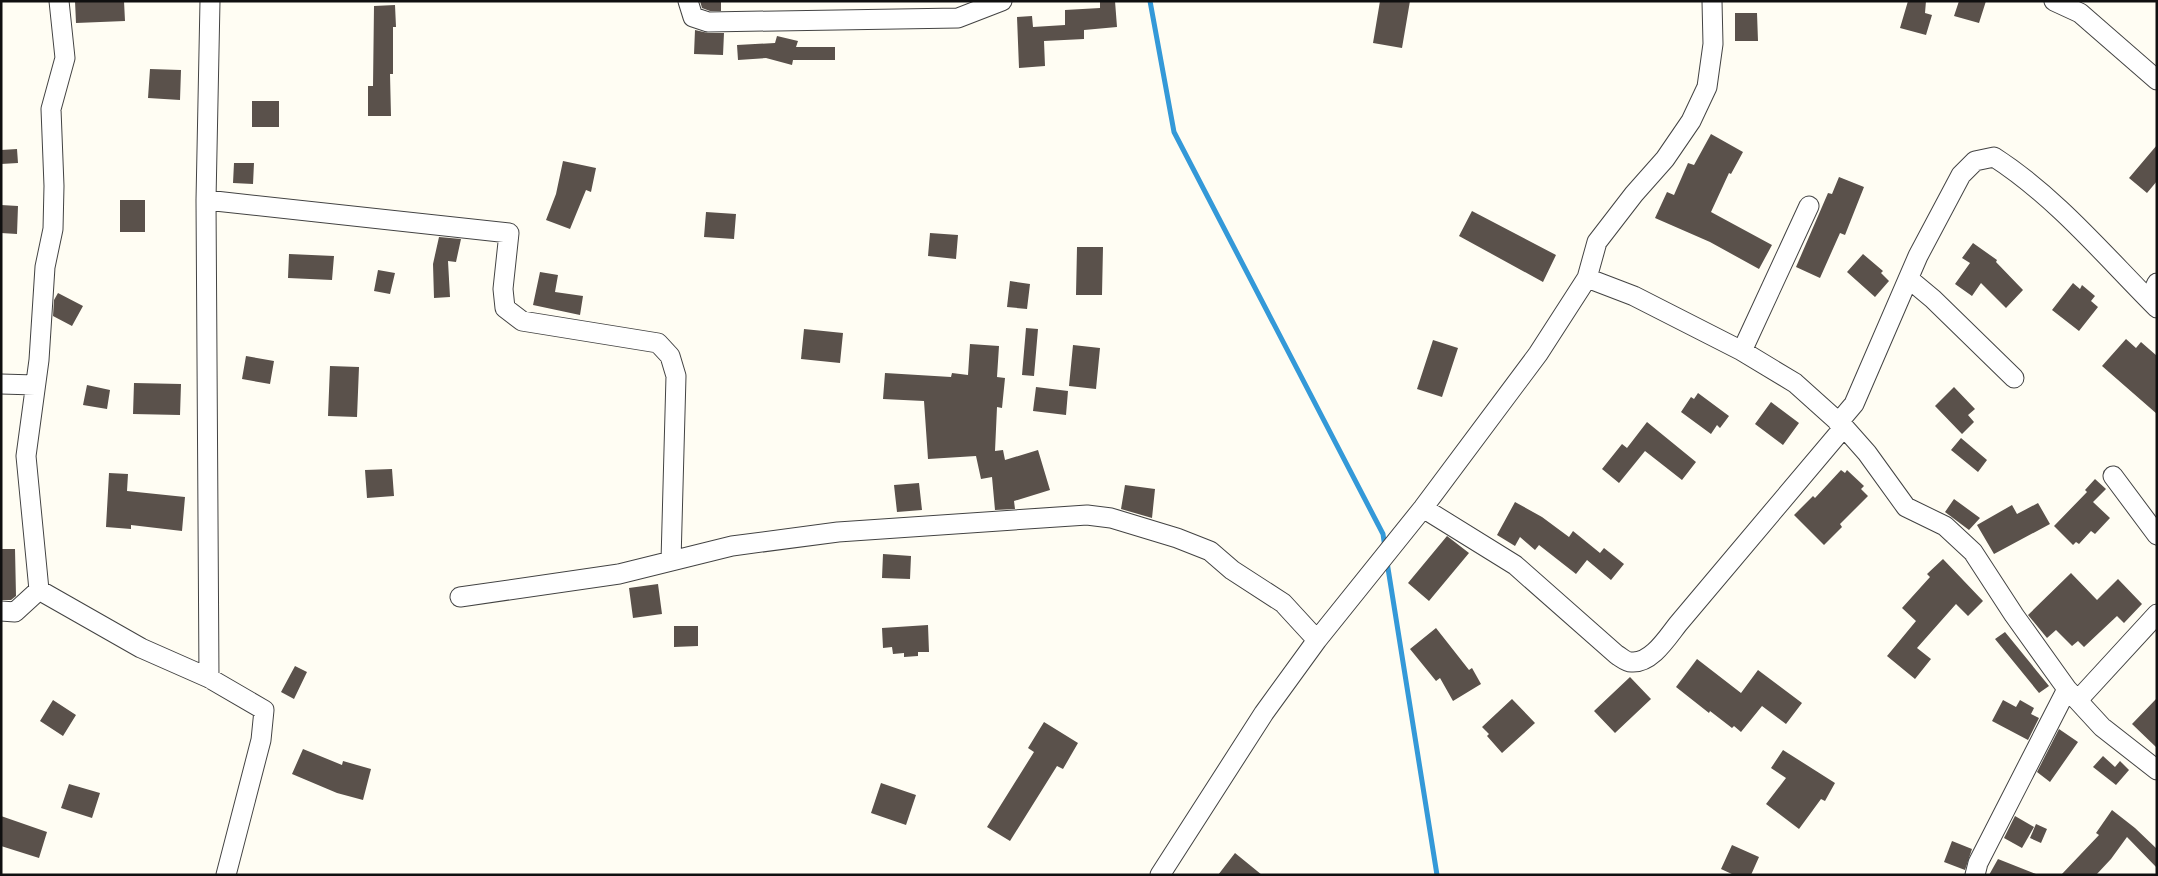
<svg xmlns="http://www.w3.org/2000/svg" width="2158" height="876" font-family="'Zilla Slab',serif">
	<rect width="100%" height="100%" fill="#fffdf3"/>
	<g fill="none" stroke-linecap="round" stroke-linejoin="round">
		<path stroke="#3499d8" stroke-width="5" d="M1150,1L1174,132L1383,534L1385,548
			M1387,562L1437,875"/>
	</g>
	<path fill="#5a514b" d="M75,1H124L125,21L76,23Z
		M700,1H721V11H710L702,8Z
		M1100,1H1115L1117,27L1084,30V39L1044,41L1045,66L1019,68L1017,17L1032,16L1033,27L1065,25V10L1100,8Z
		M1380,1H1410L1402,48L1373,43Z
		M1908,1H1926L1925,13L1932,15L1926,35L1900,28Z
		M1959,1H1986L1979,23L1954,16Z
		M395,5L396,27H393V74H390L391,116H368V86H373L374,6Z
		M1735,13H1757L1758,41H1735Z
		M695,30L708,33H724L723,55L694,54Z
		M777,36L798,41L796,47H835V60H793L792,65L766,58L738,60L737,45L775,43Z
		M150,69L181,70L180,100L148,98Z
		M252,101H279V127H252Z
		M1711,134L1743,152L1731,174L1729,173L1711,212L1772,245L1759,269L1710,242L1655,218L1667,192L1674,195L1688,163L1694,165Z
		M2157,145V181L2147,193L2129,178Z
		M17,149L18,163L1,164V150Z
		M563,161L596,168L591,192L586,190L570,229L546,220L556,194Z
		M234,163H254L253,184L233,183Z
		M1839,177L1864,187L1845,235L1840,233L1820,278L1796,267L1828,193L1832,194Z
		M120,200H145V232H120Z
		M1,205L18,206L17,234L1,233Z
		M1472,211L1556,255L1543,282L1459,236Z
		M706,212L736,214L734,239L704,237Z
		M930,233L958,235L956,259L928,256Z
		M439,237L461,239L456,262L448,261L450,297L434,298L433,264Z
		M1973,243L1997,260L1996,262L2023,290L2006,308L1981,283L1972,296L1955,284L1970,263L1962,258Z
		M1077,247H1103L1102,295H1076Z
		M289,254L334,256L332,280L288,278Z
		M1863,254L1883,271L1881,273L1889,281L1875,297L1847,272Z
		M378,270L395,273L390,294L374,291Z
		M540,272L558,275L555,292L583,296L580,315L533,305Z
		M1010,281L1030,284L1027,309L1007,307Z
		M2073,283L2080,289L2082,285L2095,296L2091,301L2098,307L2079,331L2052,310Z
		M58,293L83,306L72,326L53,316L54,300Z
		M1026,328L1038,329L1034,376L1022,375Z
		M804,329L843,333L840,363L801,359Z
		M2126,339L2136,348L2141,342L2157,356V414L2102,366Z
		M1433,340L1458,348L1442,397L1417,389Z
		M970,344L999,346L997,377L1005,378L1002,408L997,407L995,451L1003,450L1005,460L1038,450L1050,490L1014,501L1015,509L995,510L992,477L981,479L976,456L928,459L924,401L883,399L885,373L951,377L952,373L968,375Z
		M1073,345L1100,348L1096,389L1069,386Z
		M246,356L274,361L270,384L242,379Z
		M330,366L359,367L357,417L328,416Z
		M134,383L181,384L180,415L133,414Z
		M87,385L110,390L107,409L83,405Z
		M1036,387L1068,391L1066,415L1033,411Z
		M1954,387L1975,409L1968,415L1974,422L1962,434L1935,406Z
		M1698,393L1729,416L1720,428L1717,425L1711,434L1681,412L1691,397L1694,399Z
		M1771,402L1799,423L1783,445L1755,424Z
		M1647,422L1696,462L1682,480L1645,451L1619,483L1602,469L1622,444L1627,448Z
		M1961,438L1987,460L1978,472L1951,450Z
		M392,469L394,496L367,498L365,470Z
		M1841,470L1845,473L1847,470L1864,486L1861,489L1868,496L1840,524L1842,527L1824,545L1794,515L1813,496L1815,498Z
		M109,473L128,474L127,491L185,497L182,531L131,525V529L106,527Z
		M2095,479L2106,489L2093,502L2110,518L2095,534L2091,531L2079,544L2076,542L2073,545L2054,526L2087,492L2085,490Z
		M919,483L922,510L897,512L894,485Z
		M1125,485L1155,489L1152,518L1121,509Z
		M1954,499L1980,518L1969,530L1945,512Z
		M1515,502L1542,517L1569,537L1573,531L1600,553L1604,548L1624,564L1611,580L1587,560L1576,574L1539,545L1535,550L1520,537L1515,546L1497,535Z
		M2038,503L2050,524L1994,554L1977,525L2012,505L2017,514Z
		M1447,536L1469,553L1429,601L1408,583Z
		M1,549H15L16,596L11,600H1Z
		M883,554L911,556L910,579L882,578Z
		M1943,559L1983,601L1968,616L1956,604L1917,648L1931,659L1915,679L1887,656L1916,621L1902,608L1930,577L1927,574Z
		M2071,573L2097,600L2118,579L2142,604L2124,623L2117,616L2084,647L2078,641L2072,646L2056,630L2047,638L2028,615Z
		M658,584L662,614L633,618L629,588Z
		M928,625L929,652H918V656L904,657V653L893,654L892,647L883,648L882,628Z
		M674,626H698V646L674,647Z
		M1436,628L1469,670L1472,668L1481,684L1453,701L1440,678L1436,681L1410,649Z
		M2005,632L2049,686L2039,693L1995,639Z
		M1697,659L1741,693L1758,670L1802,703L1786,724L1762,706L1741,732L1734,726L1732,728L1710,711L1709,713L1676,687Z
		M295,666L307,672L294,699L281,692Z
		M1630,677L1651,699L1615,733L1594,711Z
		M2157,698V748L2132,724Z
		M1512,699L1535,723L1502,753L1487,736L1489,734L1482,727Z
		M53,700L76,715L63,736L40,721Z
		M2003,700L2016,707L2020,700L2034,708L2031,714L2039,718L2028,740L1992,721Z
		M1044,722L1078,743L1063,769L1057,766L1010,841L987,827L1034,752L1028,748Z
		M2059,729L2078,742L2050,782L2037,772Z
		M303,749L342,765L343,761L371,769L363,800L337,793L292,774Z
		M1783,750L1835,783L1825,801L1821,799L1799,829L1766,804L1786,778L1771,768Z
		M2103,756L2115,767L2120,761L2129,770L2116,785L2093,767Z
		M881,783L916,795L906,825L871,813Z
		M69,784L100,793L92,818L61,808Z
		M2112,810L2135,828L2157,849V868L2127,837L2111,859L2096,875H2061L2099,835L2096,833Z
		M1,816L47,832L39,858L1,846Z
		M2015,816L2034,827L2022,848L2004,838Z
		M2036,824L2047,829L2041,843L2030,838Z
		M1952,841L1972,849L1965,870L1944,862Z
		M1732,845L1759,857L1751,875H1734L1721,869Z
		M1235,853L1262,875H1218Z
		M1998,859L2036,874V875H1989Z"/>
	<g fill="none" stroke-linecap="round" stroke-linejoin="round">
		<defs>
			<path id="street" d="M688,1L693,17L708,22L958,18L1002,1
				M2054,1L2080,13L2157,80
				M206,200L509,233L503,289L505,308L522,321L658,343L670,356L676,376L671,561
				M1587,278L1634,296L1742,351L1795,383L1844,427L1867,453L1906,507L1945,526L1973,552L2014,615L2067,689L2102,727L2157,770
				M1909,279L1933,299L2014,378
				M2149,300L2157,283
				M1742,351L1809,206
				M1,384L35,385
				M1838,423L1854,404L1918,256L1961,175L1975,161L1994,157C2056,197 2105,256 2157,308
				M2113,476L2157,535
				M1423,508L1515,565L1617,655C1621,657 1626,662 1631,662C1651,664 1667,638 1678,624L1844,427
				M39,590L26,456L39,360L45,267L53,229L54,186L51,109L65,58L59,1
				M39,590L141,648L209,678L264,710L261,740L226,875
				M460,597L619,574L732,546L838,532L1087,515L1111,518L1177,538L1210,551L1232,570L1283,603L1317,640
				M1,611L15,612L39,590
				M209,678L206,200L210,1
				M2078,700L2157,614
				M1160,875L1264,713L1317,640L1423,508L1538,354L1587,278L1597,242L1634,194L1665,159L1691,121L1707,87L1713,44L1712,1
				M1975,875L1978,863L2067,689"/>
		</defs>
		<use href="#street" stroke="#434343" stroke-width="21"/>
		<use href="#street" stroke="#fff" stroke-width="19"/>
	</g>
	<rect width="2158" height="876" fill="none" stroke="#101010" stroke-width="5"/>
</svg>
